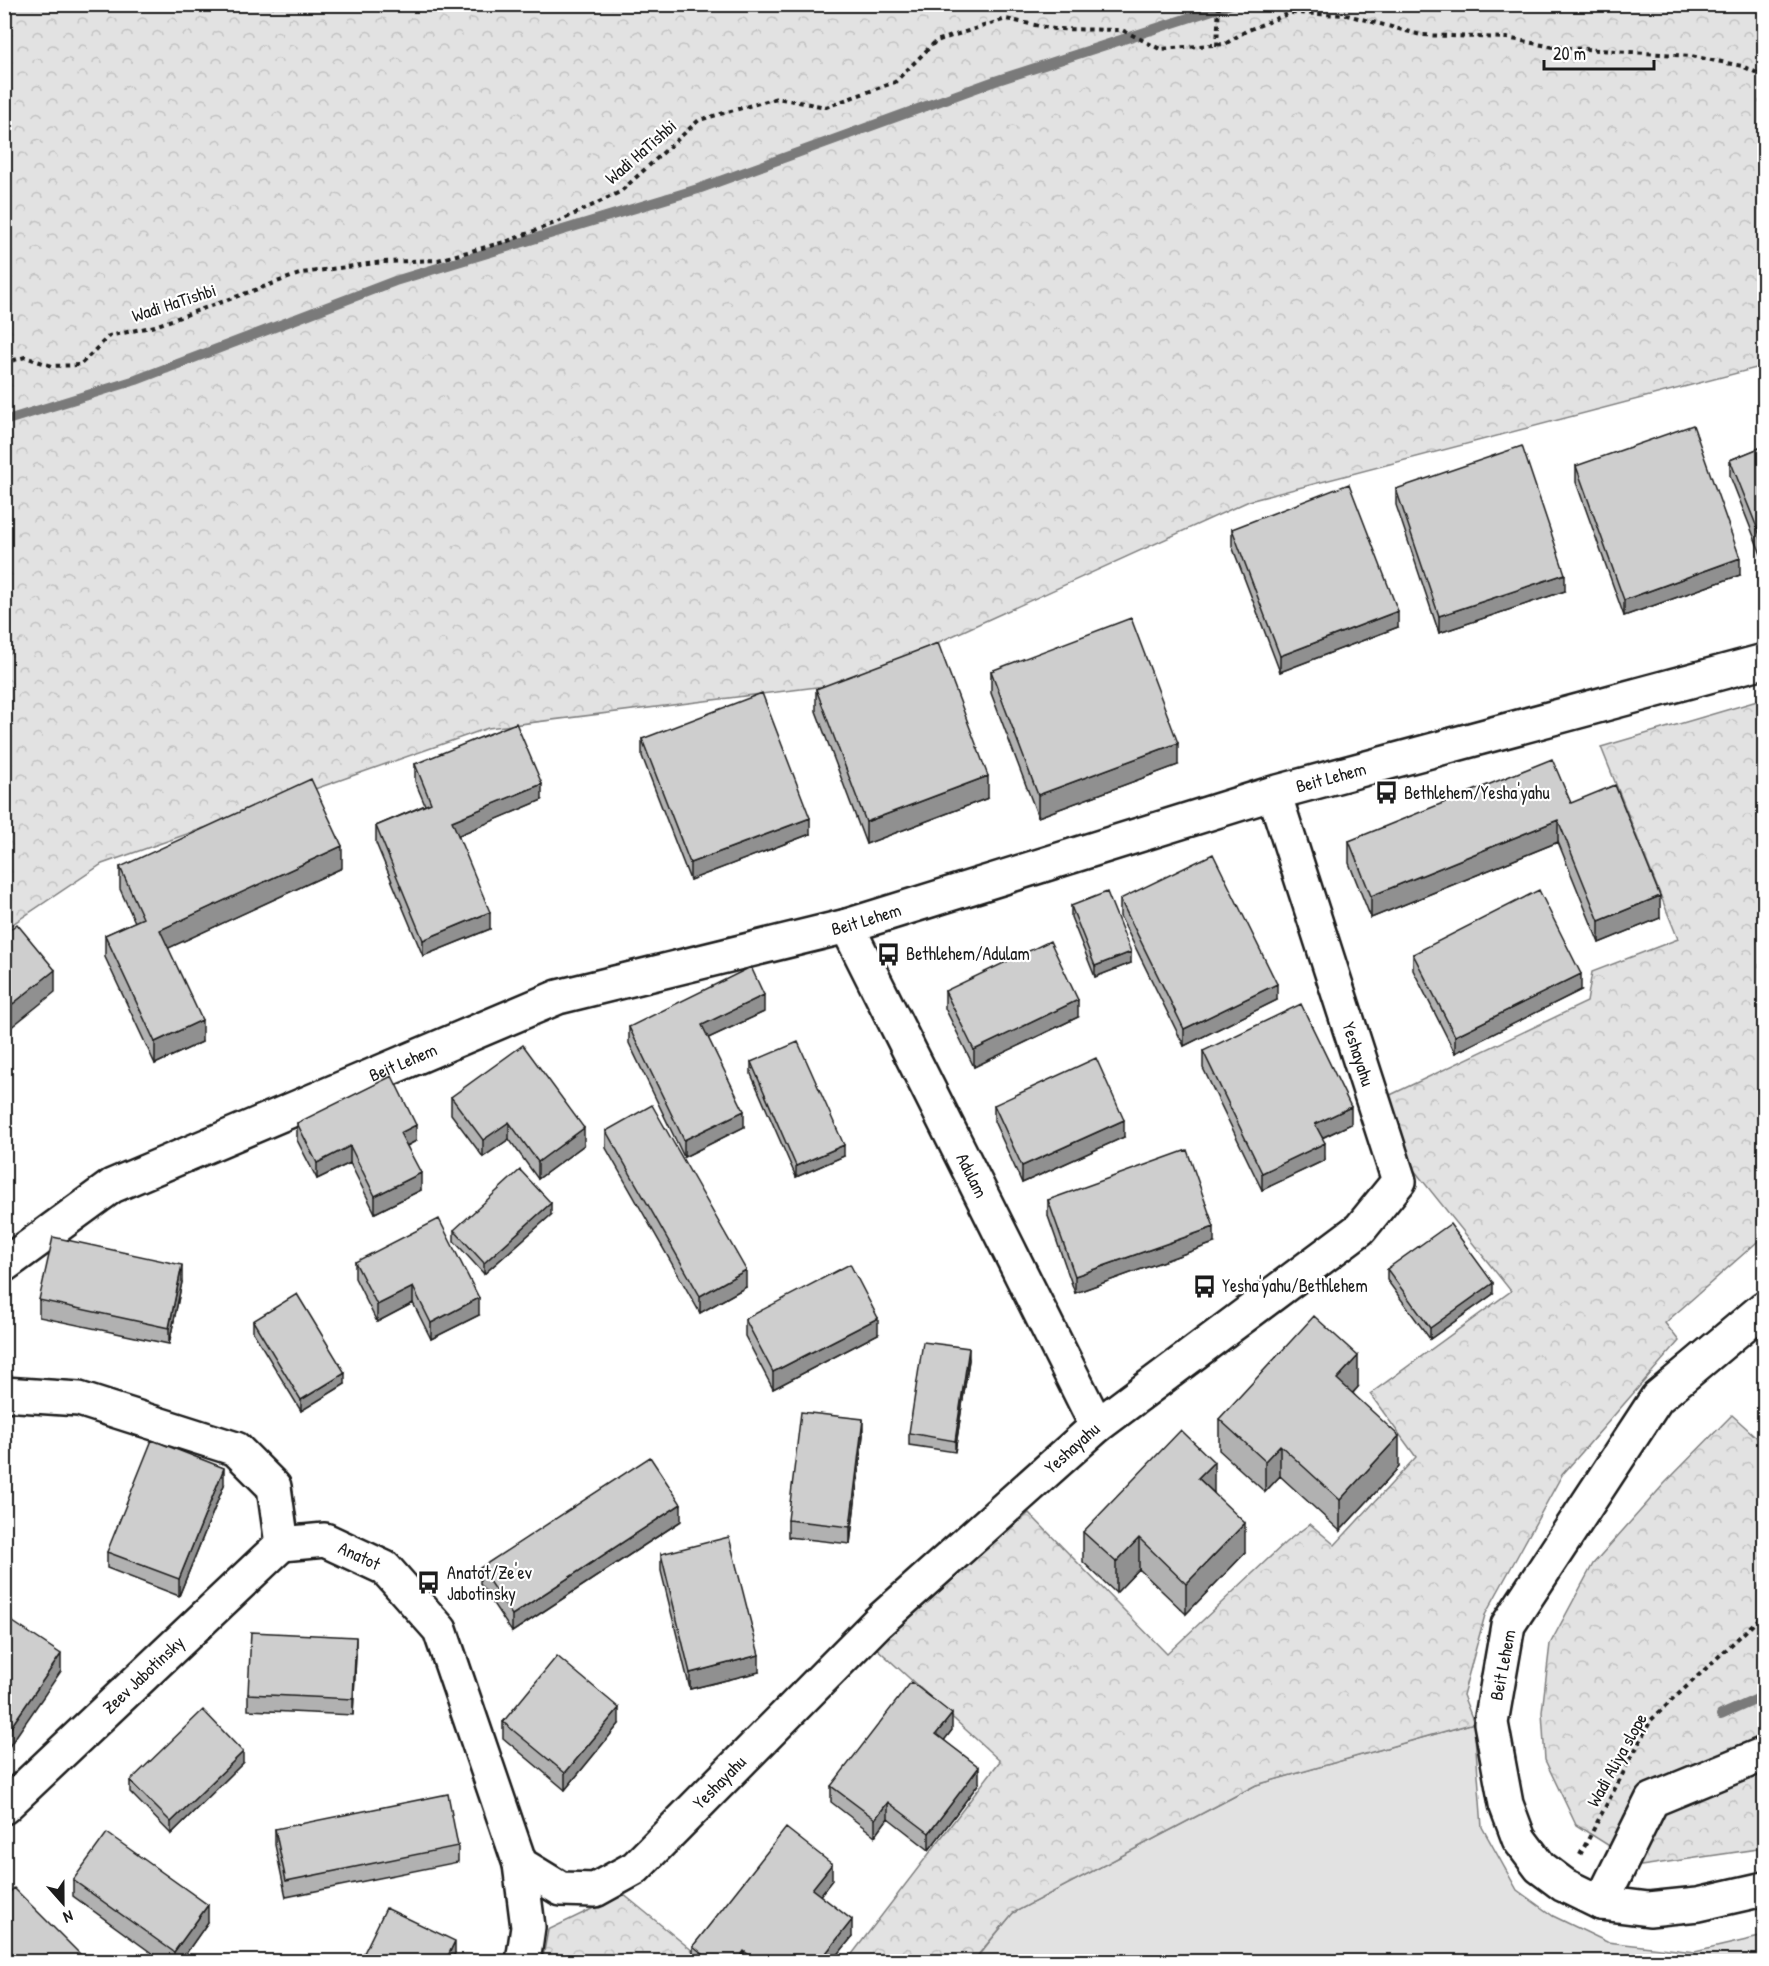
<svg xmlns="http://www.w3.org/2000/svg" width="1769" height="1966" font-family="'Patrick Hand',sans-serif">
	<defs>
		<pattern id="forest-crowns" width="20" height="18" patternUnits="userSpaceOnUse" patternTransform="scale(1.5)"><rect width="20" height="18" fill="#e2e2e2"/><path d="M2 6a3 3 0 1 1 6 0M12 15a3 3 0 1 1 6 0" fill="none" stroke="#c1c1c1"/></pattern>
	</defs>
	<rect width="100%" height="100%" fill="#fff"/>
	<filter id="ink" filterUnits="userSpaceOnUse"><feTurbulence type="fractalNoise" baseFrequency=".0167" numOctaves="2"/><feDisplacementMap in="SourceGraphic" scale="12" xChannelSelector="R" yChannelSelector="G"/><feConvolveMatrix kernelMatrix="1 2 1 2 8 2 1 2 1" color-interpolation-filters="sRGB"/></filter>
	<g filter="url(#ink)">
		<path fill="#e2e2e2" stroke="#7f7f7f" stroke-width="1.5" d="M1474,1723L1482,1827L1517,1890L1553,1916L1607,1942L1695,1952L1764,1936V1962H973L1013,1913L1256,1785Z"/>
		<path fill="url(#forest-crowns)" stroke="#7f7f7f" stroke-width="1.5" d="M5,5H1764V366L1249,501L849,683L488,728L102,864L5,929Z
			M1764,699V1236L1665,1323L1679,1341L1562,1475L1485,1615L1463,1695L1474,1723L1256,1785L1013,1913L973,1961L846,1962L1000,1761L873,1645L1029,1513L1167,1654L1286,1542L1310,1524L1335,1545L1416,1457L1370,1394L1511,1291L1406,1160L1384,1098L1587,1002L1592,972L1678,939L1601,747Z
			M1732,1415L1764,1444V1848L1641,1866L1576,1825L1545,1760L1542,1712L1550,1644L1593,1564L1664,1484Z
			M623,1894L705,1961L542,1962L548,1930Z"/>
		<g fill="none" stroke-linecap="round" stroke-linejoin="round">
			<path stroke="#7a7a7a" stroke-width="10" d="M4,421L136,380L395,281L698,189L995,81L1231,4
				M1721,1715L1764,1696"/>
			<defs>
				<g id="minor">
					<path id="s1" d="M847,926L1097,1426"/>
					<path id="s2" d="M4,1265L112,1186L558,997L847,926L1274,793L1764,661"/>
					<path d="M1764,1308L1657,1398L1508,1625L1491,1723L1506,1804L1519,1839L1540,1867L1564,1885L1601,1903L1649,1909L1698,1904L1764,1889"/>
					<path d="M4,1394L79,1399L236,1449L274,1487L282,1544"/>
					<path id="s3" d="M282,1544L325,1540L385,1568L440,1630L520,1864L528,1927L523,1962"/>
					<path id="s4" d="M4,1807L282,1544"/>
					<path id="s5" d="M520,1864L561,1889L595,1890L635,1868L877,1623L1097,1426L1360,1229L1399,1181L1274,793"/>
					<path d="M1601,1903L1652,1800L1764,1754"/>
				</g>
			</defs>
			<use href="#minor" stroke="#1c1c1c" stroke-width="38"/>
			<path stroke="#1c1c1c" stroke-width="4" stroke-dasharray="4.5 4.5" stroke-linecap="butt" d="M1217,46L1219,4
				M4,363L25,357L52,366L80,365L109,336L155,326L302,273L383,262L438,260L508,241L560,221L620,192L699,120L777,98L826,107L895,82L936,41L1006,19L1054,29L1122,30L1160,49L1225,44L1246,31L1290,13L1347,15L1421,35L1507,38L1553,47L1691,56L1742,66L1764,76
				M1580,1855L1651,1720L1764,1614"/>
			<use href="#minor" stroke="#fff" stroke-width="33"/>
		</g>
		<path fill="#b1b1b1" stroke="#1c1c1c" stroke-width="1.5" d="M1764,446V562L1730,476V460Z
			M1576,466L1740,575L1624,616L1576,482Z
			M1396,489L1565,591L1439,633L1396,505Z
			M1232,529L1398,627L1280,672L1232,546Z
			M991,671L1178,765L1038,817L991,693Z
			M816,689L988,798L866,844L816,711Z
			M642,739L810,834L690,880L642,756Z
			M415,764L542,800L458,835L490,929L423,956L376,843V826L425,805L415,781Z
			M1571,803L1660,918L1599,943L1558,842L1371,918L1349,863V841Z
			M120,867L342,868L168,948L202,1042L155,1064L105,957V935L135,922L120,889Z
			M1120,899L1277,1000L1184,1046L1120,916Z
			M1071,906L1131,963L1095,977L1071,917Z
			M1413,954L1581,990L1455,1053L1413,970Z
			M945,991L1078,1017L974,1067L945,1008Z
			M764,1012L708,1038L744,1127L684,1157L629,1043V1027Z
			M1203,1051L1351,1124L1322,1138L1325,1160L1262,1190L1203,1068Z
			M751,1062L844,1156L796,1177L751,1074Z
			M451,1097L584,1145L538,1179L509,1139L483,1157L451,1114Z
			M994,1105L1124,1137L1022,1183L994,1121Z
			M297,1123L416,1141L407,1146L421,1190L375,1213L350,1163L317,1179L297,1140Z
			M606,1131L746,1287L700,1313L606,1148Z
			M1048,1200L1214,1243L1075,1293L1048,1216Z
			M551,1215L484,1274L454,1241V1230Z
			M355,1262L479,1315L431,1339L413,1303L377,1322L355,1278Z
			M1387,1269L1493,1294L1430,1339L1387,1280Z
			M182,1282L169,1344L39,1317V1300Z
			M745,1319L878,1334L773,1389L745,1336Z
			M253,1321L345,1384L301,1411L253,1332Z
			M969,1360L955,1452L909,1445V1433Z
			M1358,1387L1353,1393L1399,1467L1340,1531L1280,1476L1265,1492L1219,1450V1419Z
			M863,1435L850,1544L788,1537V1520Z
			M224,1485L179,1596L107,1568V1552Z
			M1214,1493L1245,1553L1186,1614L1139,1569L1116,1593L1083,1562V1532Z
			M681,1521L512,1632L480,1584V1568Z
			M661,1554L759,1672L690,1689L661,1571Z
			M356,1654L353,1715L248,1710V1694Z
			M503,1722L619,1724L565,1790L503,1738Z
			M952,1730L944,1740L979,1783L929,1850L888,1818L875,1836L831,1802V1786Z
			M243,1763L171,1834L130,1792V1781Z
			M275,1829L458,1846V1862L286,1897L275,1845Z
			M73,1880L208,1922L180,1962H164L73,1896Z
			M832,1880L820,1895L852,1937L832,1962H693V1946Z
			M364,1953H455L451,1962H364Z"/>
		<path fill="#909090" stroke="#1c1c1c" stroke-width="1.5" d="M1740,558V575L1624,616V600Z
			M1565,574V591L1439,633V616Z
			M1398,611V627L1280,672V656Z
			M1178,743V765L1038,817V795Z
			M988,776V798L866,844V822Z
			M542,784V800L452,838V821Z
			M810,818V834L690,880V863Z
			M1558,820V842L1371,918V896Z
			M342,846V868L160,952V930Z
			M1660,896V918L1599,943V921Z
			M490,912V929L423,956V940Z
			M1131,952V963L1095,977V966Z
			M55,970V992L4,1033V1011Z
			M1581,974V990L1455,1053V1036Z
			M1277,984V1000L1184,1046V1029Z
			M764,995V1012L702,1041V1025Z
			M1078,1000V1017L974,1067V1050Z
			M202,1020V1042L155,1064V1042Z
			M1351,1107V1124L1315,1141V1124Z
			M744,1111V1127L684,1157V1140Z
			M1124,1120V1137L1022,1183V1166Z
			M509,1122V1139L483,1157V1140Z
			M416,1125V1141L400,1149V1133Z
			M584,1128V1145L538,1179V1162Z
			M1325,1143V1160L1262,1190V1173Z
			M844,1145V1156L796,1177V1166Z
			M350,1146V1163L317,1179V1163Z
			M421,1173V1190L375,1213V1196Z
			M551,1203V1215L484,1274V1263Z
			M1214,1227V1243L1075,1293V1276Z
			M182,1265V1282L169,1344V1328Z
			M746,1270V1287L700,1313V1296Z
			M1493,1283V1294L1430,1339V1328Z
			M413,1287V1303L377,1322V1305Z
			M479,1298V1315L431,1339V1323Z
			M878,1318V1334L773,1389V1372Z
			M969,1348V1360L955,1452V1441Z
			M1358,1356V1387L1337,1410V1379Z
			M345,1373V1384L301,1411V1400Z
			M863,1419V1435L850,1544V1527Z
			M1399,1436V1467L1340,1531V1500Z
			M1280,1445V1476L1265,1492V1461Z
			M1214,1462V1493L1198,1478Z
			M224,1468V1485L179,1596V1579Z
			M681,1504V1521L512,1632V1615Z
			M1245,1523V1553L1186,1614V1584Z
			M1139,1538V1569L1116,1593V1562Z
			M356,1637V1654L353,1715V1699Z
			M61,1654V1671L4,1754V1737Z
			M759,1655V1672L690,1689V1673Z
			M619,1708V1724L565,1790V1773Z
			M952,1714V1730L936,1751V1734Z
			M243,1752V1763L171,1834V1822Z
			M979,1767V1783L929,1850V1833Z
			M888,1802V1818L875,1836V1819Z
			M832,1864V1880L812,1906V1889Z
			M208,1905V1922L180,1962H174V1952Z
			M852,1920V1937L832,1962H819Z
			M455,1941V1953L451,1962H445Z
			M744,1951V1962H736Z"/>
		<path fill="#cecece" stroke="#1c1c1c" stroke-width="1.5" d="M1693,425L1740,558L1624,600L1576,466Z
			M1522,446L1565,574L1439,616L1396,489Z
			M1764,446V545L1730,460Z
			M1349,484L1398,611L1280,656L1232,529Z
			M1131,618L1178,743L1038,795L991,671Z
			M938,643L988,776L866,822L816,689Z
			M762,693L810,818L690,863L642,739Z
			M516,723L542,784L452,821L490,912L423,940L376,826L431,803L415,764Z
			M1552,759L1571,803L1615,785L1660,896L1599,921L1558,820L1371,896L1349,841Z
			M311,779L342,846L160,930L202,1020L155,1042L105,935L143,918L120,867Z
			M1213,854L1277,984L1184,1029L1120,899Z
			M1539,890L1581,974L1455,1036L1413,954Z
			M1107,892L1131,952L1095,966L1071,906Z
			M17,924L55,970L4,1011V934Z
			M1050,941L1078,1000L974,1050L945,991Z
			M751,967L764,995L702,1025L744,1111L684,1140L629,1027Z
			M1301,1004L1351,1107L1315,1124L1325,1143L1262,1173L1203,1051Z
			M798,1042L844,1145L796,1166L751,1062Z
			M523,1045L584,1128L538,1162L509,1122L483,1140L451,1097Z
			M1096,1058L1124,1120L1022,1166L994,1105Z
			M392,1076L416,1125L400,1133L421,1173L375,1196L350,1146L317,1163L297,1123Z
			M652,1105L746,1270L700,1296L606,1131Z
			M1187,1150L1214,1227L1075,1276L1048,1200Z
			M520,1170L551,1203L484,1263L454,1230Z
			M439,1219L479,1298L431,1323L413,1287L377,1305L355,1262Z
			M1450,1224L1493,1283L1430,1328L1387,1269Z
			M53,1237L182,1265L169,1328L39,1300Z
			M850,1264L878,1318L773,1372L745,1319Z
			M297,1294L345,1373L301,1400L253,1321Z
			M1314,1316L1358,1356L1337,1379L1399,1436L1340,1500L1280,1445L1265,1461L1219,1419Z
			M923,1342L969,1348L955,1441L909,1433Z
			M801,1412L863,1419L850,1527L788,1520Z
			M1181,1430L1214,1462L1198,1478L1245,1523L1186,1584L1139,1538L1116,1562L1083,1532Z
			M152,1440L224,1468L179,1579L107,1552Z
			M650,1457L681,1504L512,1615L480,1568Z
			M729,1537L759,1655L690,1673L661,1554Z
			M4,1616L61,1654L4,1737Z
			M251,1632L356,1637L353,1699L248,1694Z
			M557,1656L619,1708L565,1773L503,1722Z
			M911,1682L952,1714L936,1734L979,1767L929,1833L888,1802L875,1819L831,1786Z
			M203,1710L243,1752L171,1822L130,1781Z
			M448,1794L458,1846L286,1881L275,1829Z
			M786,1828L832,1864L812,1889L852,1920L819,1962H758L744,1951L736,1962H713L693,1946Z
			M107,1833L208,1905L174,1952L73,1880Z
			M14,1888L88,1962H4V1898Z
			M386,1908L455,1941L445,1962H382L364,1953Z"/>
	</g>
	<defs>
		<symbol id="bus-bare" viewBox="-9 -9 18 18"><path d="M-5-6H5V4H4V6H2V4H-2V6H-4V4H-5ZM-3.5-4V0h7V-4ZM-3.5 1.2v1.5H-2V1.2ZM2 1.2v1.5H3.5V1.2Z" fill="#1c1c1c" stroke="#fff" stroke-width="2.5" paint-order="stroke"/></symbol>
	</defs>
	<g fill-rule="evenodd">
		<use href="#bus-bare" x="1370" y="776" width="33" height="33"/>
		<use href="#bus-bare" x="872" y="938" width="33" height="33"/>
		<use href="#bus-bare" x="1188" y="1270" width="33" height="33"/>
		<use href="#bus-bare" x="412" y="1566" width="33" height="33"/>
	</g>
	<g text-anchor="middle" stroke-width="4.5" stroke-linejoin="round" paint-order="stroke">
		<g font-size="18" fill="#1c1c1c" stroke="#fff">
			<text transform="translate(641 152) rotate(-41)" y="6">Wadi HaTishbi</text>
			<text transform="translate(174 303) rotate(-18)" y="6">Wadi HaTishbi</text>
			<text dy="6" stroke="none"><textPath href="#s2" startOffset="1422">Beit Lehem</textPath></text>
			<text dy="6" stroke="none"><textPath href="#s2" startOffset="936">Beit Lehem</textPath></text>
			<text transform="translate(1358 1054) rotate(72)" y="6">Yeshayahu</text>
			<text dy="6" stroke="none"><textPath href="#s2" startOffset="450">Beit Lehem</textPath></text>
			<text dy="6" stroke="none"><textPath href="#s1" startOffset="279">Adulam</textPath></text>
			<text dy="6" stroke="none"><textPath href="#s5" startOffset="734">Yeshayahu</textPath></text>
			<text dy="6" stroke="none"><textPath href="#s3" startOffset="81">Anatot</textPath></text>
			<text transform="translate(1503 1665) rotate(-79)" y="6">Beit Lehem</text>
			<text dy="6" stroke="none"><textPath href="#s4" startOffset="192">Zeev Jabotinsky</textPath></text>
			<text transform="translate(1617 1760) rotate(-61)" y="6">Wadi Aliya slope</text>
			<text dy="6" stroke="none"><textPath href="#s5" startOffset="248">Yeshayahu</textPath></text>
		</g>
		<g font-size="18" fill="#1c1c1c" stroke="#fff" text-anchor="start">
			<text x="1404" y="799">Bethlehem/Yesha'yahu</text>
			<text x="906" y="960">Bethlehem/Adulam</text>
			<text x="1222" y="1292">Yesha'yahu/Bethlehem</text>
			<text x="447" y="1579">Anatot/Ze'ev<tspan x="447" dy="21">Jabotinsky</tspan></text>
		</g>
	</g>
	<rect width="1769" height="1966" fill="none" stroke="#fff" stroke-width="24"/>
	<rect x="12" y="12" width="1745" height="1942" fill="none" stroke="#1c1c1c" stroke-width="2" filter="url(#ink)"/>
	<g transform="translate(63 1903) rotate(159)" stroke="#ffffff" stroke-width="4.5" paint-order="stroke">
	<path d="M0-4.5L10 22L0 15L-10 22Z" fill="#1c1c1c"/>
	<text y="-9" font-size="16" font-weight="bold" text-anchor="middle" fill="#1c1c1c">N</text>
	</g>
	<path d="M1544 60v9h110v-9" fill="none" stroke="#1c1c1c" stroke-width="3"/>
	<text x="1553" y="60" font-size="18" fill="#1c1c1c" stroke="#ffffff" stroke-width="4.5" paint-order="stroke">20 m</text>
</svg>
